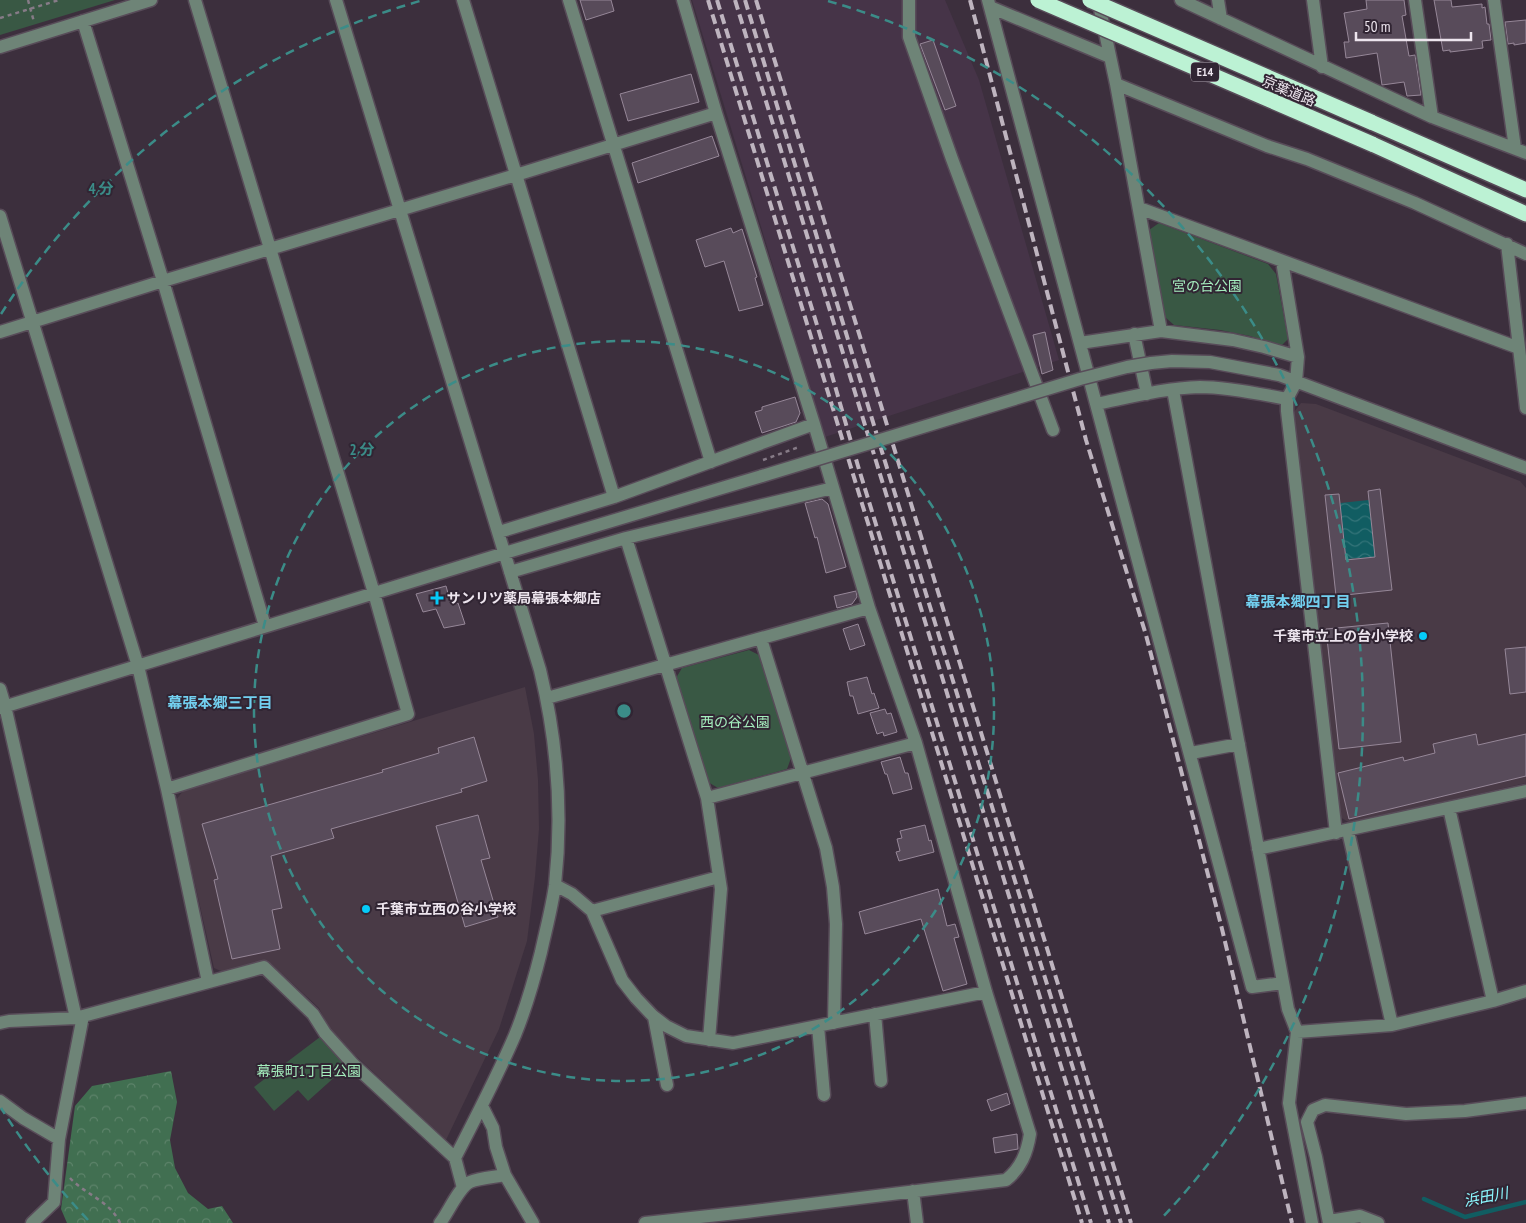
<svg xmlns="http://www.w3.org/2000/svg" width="1526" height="1223" font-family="'PT Sans Narrow','Noto Sans JP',sans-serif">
	<defs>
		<pattern id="forest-crowns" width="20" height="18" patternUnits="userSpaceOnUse" patternTransform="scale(1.25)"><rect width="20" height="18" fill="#416f51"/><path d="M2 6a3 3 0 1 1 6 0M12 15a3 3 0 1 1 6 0" fill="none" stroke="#5d836a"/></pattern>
		<pattern id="water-waves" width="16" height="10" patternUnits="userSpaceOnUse" patternTransform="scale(1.25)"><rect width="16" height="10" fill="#115d62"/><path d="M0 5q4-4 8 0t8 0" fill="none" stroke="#347479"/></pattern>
	</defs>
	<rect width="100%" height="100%" fill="#3c2f3d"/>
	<path fill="#463448" d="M692,0H945L979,80L1059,360L825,437Z"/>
	<path fill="#493a46" d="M1301,403L1316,404L1520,481L1526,488V783L1350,823L1340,817L1294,412Z
		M525,687L534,734L538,780L539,829L535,877L527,941L499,1029L446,1140L355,1055L329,1028L319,1008L267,960L223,972L214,968L176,800L183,791Z"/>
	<path fill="url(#forest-crowns)" d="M171,1071L177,1102L170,1140L175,1168L188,1193L208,1209L222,1206L233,1223H67L61,1209L75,1106L92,1086Z"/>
	<path fill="#395844" d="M0,0H115L0,35Z
		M1159,223L1268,264L1276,274L1288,339L1281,346L1250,336L1220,330L1174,325L1165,317L1149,230Z
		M749,650L759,655L791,758L787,769L718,788L708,782L676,678L682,668Z
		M320,1037L347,1066L308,1101L298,1090L274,1111L254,1087Z"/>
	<path fill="url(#water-waves)" d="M1369,500L1375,557L1346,559L1340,503Z"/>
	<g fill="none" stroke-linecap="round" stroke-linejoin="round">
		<path stroke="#115d62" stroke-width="4.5" d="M1424,1199L1465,1217L1526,1202"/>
	</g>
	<path fill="#584b5a" stroke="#968798" d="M580,0H611L614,11L586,20Z
		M1366,0H1404L1406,15L1402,16L1409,56L1415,55L1421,95L1407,96L1404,82L1382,85L1377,53L1346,58L1344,42H1349L1344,13L1367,9Z
		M1434,0H1451L1452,7L1482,4V8L1485,7L1487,24H1489L1491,40L1482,41L1483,48L1450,52V50L1443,51Z
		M1526,20V43L1514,45V43L1508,44L1505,22Z
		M933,40L956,106L945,110L920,44Z
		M691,74L699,102L628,121L620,94Z
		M712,136L719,156L638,183L632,163Z
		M731,228L733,233L742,229L757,277L755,278L763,305L739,311L724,261L705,267L696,240Z
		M1045,332L1053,370L1042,374L1033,335Z
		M795,397L800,413L796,422L762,433L755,412L762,410V407Z
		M1380,489L1392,590L1336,596L1325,495L1339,494L1346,560L1375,557L1368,491Z
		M822,499L828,504L846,567L826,573L817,537L815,538L805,503Z
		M446,586L451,604L458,603L465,624L444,628L436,609L423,612L416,594Z
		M856,591L857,597L852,604L837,608L834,596Z
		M1388,623L1401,742L1339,749L1326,629Z
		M858,624L865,645L850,650L843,629Z
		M1526,647V692L1510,694L1505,649Z
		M867,677L872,694L874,693L879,708L858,714L853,696H850L847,682Z
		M885,709L887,714L891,713L897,732L884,736L883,732L877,734L870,713Z
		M1476,734L1478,745L1526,734V776L1349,819L1338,773L1403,757L1404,761L1435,753L1433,744Z
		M474,737L487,781L461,789L462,792L331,829L334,838L271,856L282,908L272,910L280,949L232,959L214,880L218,879L202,824L383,772L382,770L439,753L438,748Z
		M900,757L905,773H908L912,789L893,794L887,774H885L881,762Z
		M478,815L490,858L481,860L498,917L465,927L436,826Z
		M925,825L929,841L931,840L934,852L899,861L896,852L900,851L897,839L902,838L900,831Z
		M938,889L947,926L955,924L959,937L954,938L967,984L943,991L921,919L865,934L859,912Z
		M1007,1093L1010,1104L991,1111L987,1100Z
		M1017,1134L1018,1149L995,1153L993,1138Z"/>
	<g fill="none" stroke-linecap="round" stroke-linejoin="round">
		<defs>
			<path id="minor" d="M336,0L540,670C557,740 563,812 555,885C552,907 546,929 541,952C534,980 526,1008 515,1035C497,1077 476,1117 455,1158
				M463,0L614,497
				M569,0L711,462
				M909,0V37L952,159L1053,430
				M988,0L1252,987L1283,983
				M1098,0L1116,84L1161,331
				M1181,0L1432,117L1526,153
				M1218,0L1221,19
				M1313,0L1322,67
				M1415,0L1432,117
				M1494,0L1515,148
				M990,7L1110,57
				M83,21L163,281L265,626
				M0,47L151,0
				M1116,84L1267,146L1307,159L1415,203L1526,254
				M1139,208L1519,348
				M0,216L138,666L167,789L208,982
				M1507,244L1526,408
				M1282,261L1298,357L1296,382L1287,399V411L1336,833
				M0,332L163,281L516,175L716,113
				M1134,334L1147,394
				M1080,343L1161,331L1233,340L1264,347L1298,357
				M1151,363L1172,361L1210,362L1279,375L1526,468
				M1173,390L1288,1009L1297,1032L1289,1103L1312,1223
				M1097,404C1131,397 1165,388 1200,387C1227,387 1261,394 1287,399
				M499,532L614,497L814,424
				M626,538L707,798L721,889L709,1040
				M510,572L626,538L833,488
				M761,639L826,848L833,887L836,924L834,1023
				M0,689L5,706L76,1018
				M547,698L869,608
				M0,708L505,553L762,476
				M1191,753L1239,744
				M167,789L408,714L374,593L195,0
				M707,798L916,743
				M1449,808L1493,1001
				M1348,831L1392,1025
				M1258,849L1526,791
				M555,885L572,894L592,911L622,980L636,998L653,1016L666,1026L686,1036L733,1043L986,992
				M592,911L719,877
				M875,1014L881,1081
				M654,1017L667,1085
				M0,1023L9,1021L76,1018L83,1016L264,967L313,1014L325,1033L353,1064L455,1158L463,1188
				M818,1026L824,1095
				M1297,1032L1392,1025L1493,1001L1526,991
				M0,1101L23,1118L59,1139
				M482,1106L493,1128L496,1147L505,1175L533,1223
				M913,1191L917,1223
				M1329,1221L1360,1216L1378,1223
				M32,1223L54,1202L59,1139L83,1016
				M440,1223C448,1213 459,1187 470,1182C479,1178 495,1177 505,1175
				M645,1223L746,1212L1006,1180C1021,1168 1027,1153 1030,1134L986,992L916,743L869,608L814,424L716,113L683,0
				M1329,1223L1316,1157L1307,1122L1313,1110L1325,1105L1406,1114L1465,1111L1526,1103"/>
			<path id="highway" d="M1371,122L1526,190
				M1372,144L1526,214"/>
		</defs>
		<use href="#minor" stroke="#584c59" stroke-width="15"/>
		<use href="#highway" stroke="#584c59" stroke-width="18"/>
		<path stroke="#867b87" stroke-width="2.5" stroke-dasharray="4 4" stroke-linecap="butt" d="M28,0L34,22
			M0,18L59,0
			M763,460L799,447
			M70,1178C86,1195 110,1201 120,1223"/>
		<use href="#minor" stroke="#6e8477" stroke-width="12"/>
		<use href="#highway" stroke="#bcf2d4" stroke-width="15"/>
		<path stroke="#beb4bf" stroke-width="4" stroke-dasharray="10 5" stroke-linecap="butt" d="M708,0L1082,1223
			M717,0L825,351L858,466L1091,1223
			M735,0L1109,1223
			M745,0L883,455L1121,1223
			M756,0L861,340L1131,1223
			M970,0L1086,440L1146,635L1222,929L1292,1223"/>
		<defs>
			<path id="minor-bridge" d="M762,476L1080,379L1127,367L1151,363"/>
			<path id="highway-bridge" d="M1038,0L1372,144
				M1090,0L1371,122"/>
		</defs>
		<use href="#minor-bridge" stroke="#584c59" stroke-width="15" stroke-linecap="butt"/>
		<use href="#highway-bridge" stroke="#584c59" stroke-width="18" stroke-linecap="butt"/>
		<use href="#minor-bridge" stroke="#6e8477" stroke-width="12"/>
		<use href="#highway-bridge" stroke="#bcf2d4" stroke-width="15"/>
	</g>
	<g fill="none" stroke="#3b8c88" stroke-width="2.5" stroke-dasharray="9 6">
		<circle cx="624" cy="711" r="370"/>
		<path d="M88 1220A739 739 0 0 1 1 1108M1 314A739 739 0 0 1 420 1M828 1A739 739 0 0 1 1160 1220"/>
	</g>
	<g fill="#05cbf9" stroke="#312533" stroke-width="2">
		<path d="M434.5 590.5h5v5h5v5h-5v5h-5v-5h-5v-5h5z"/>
		<circle cx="1423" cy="636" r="5"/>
		<circle cx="366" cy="909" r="5"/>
	</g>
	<g text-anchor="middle" stroke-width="4" stroke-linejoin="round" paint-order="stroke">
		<rect fill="#312533" stroke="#b5abb6" stroke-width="1" x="1191" y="62.5" width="28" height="19" rx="4"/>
		<g font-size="12" font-weight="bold" fill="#ede5ee">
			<text x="1205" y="76">E14</text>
		</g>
		<g font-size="14" fill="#ede5ee" stroke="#312533">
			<text transform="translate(1289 91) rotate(23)" y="5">京葉道路</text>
		</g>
		<g font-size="14" fill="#a4edbd" stroke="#312533">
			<text x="1207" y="291">宮の台公園</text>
			<text x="735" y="727">西の谷公園</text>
			<text x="309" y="1076">幕張町1丁目公園</text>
		</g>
		<g font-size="14" font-weight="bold" fill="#ede5ee" stroke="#312533" text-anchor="start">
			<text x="447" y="603">サンリツ薬局幕張本郷店</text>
			<text x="1413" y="641" text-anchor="end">千葉市立上の台小学校</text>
			<text x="376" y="914">千葉市立西の谷小学校</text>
		</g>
		<g font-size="15" font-weight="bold" fill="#72d0f0" stroke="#312533">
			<text x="1298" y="607">幕張本郷四丁目</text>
			<text x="220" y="708">幕張本郷三丁目</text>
		</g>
		<g font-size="15" font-style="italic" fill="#8cf7fe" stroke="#312533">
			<text transform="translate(1486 1197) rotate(-11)" y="5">浜田川</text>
		</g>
	</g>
	<circle cx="624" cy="711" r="8" fill="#3b8c88" stroke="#312533" stroke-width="2.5"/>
	<g font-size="15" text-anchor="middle" font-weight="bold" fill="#3b8c88" stroke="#312533" stroke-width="4" stroke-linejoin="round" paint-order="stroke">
		<text x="101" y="194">4 分</text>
		<text x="362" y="455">2 分</text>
	</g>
	<path d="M1356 32v8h115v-8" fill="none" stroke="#ede5ee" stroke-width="2.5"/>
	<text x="1364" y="32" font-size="15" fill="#ede5ee" stroke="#312533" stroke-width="4" paint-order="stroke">50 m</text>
</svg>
